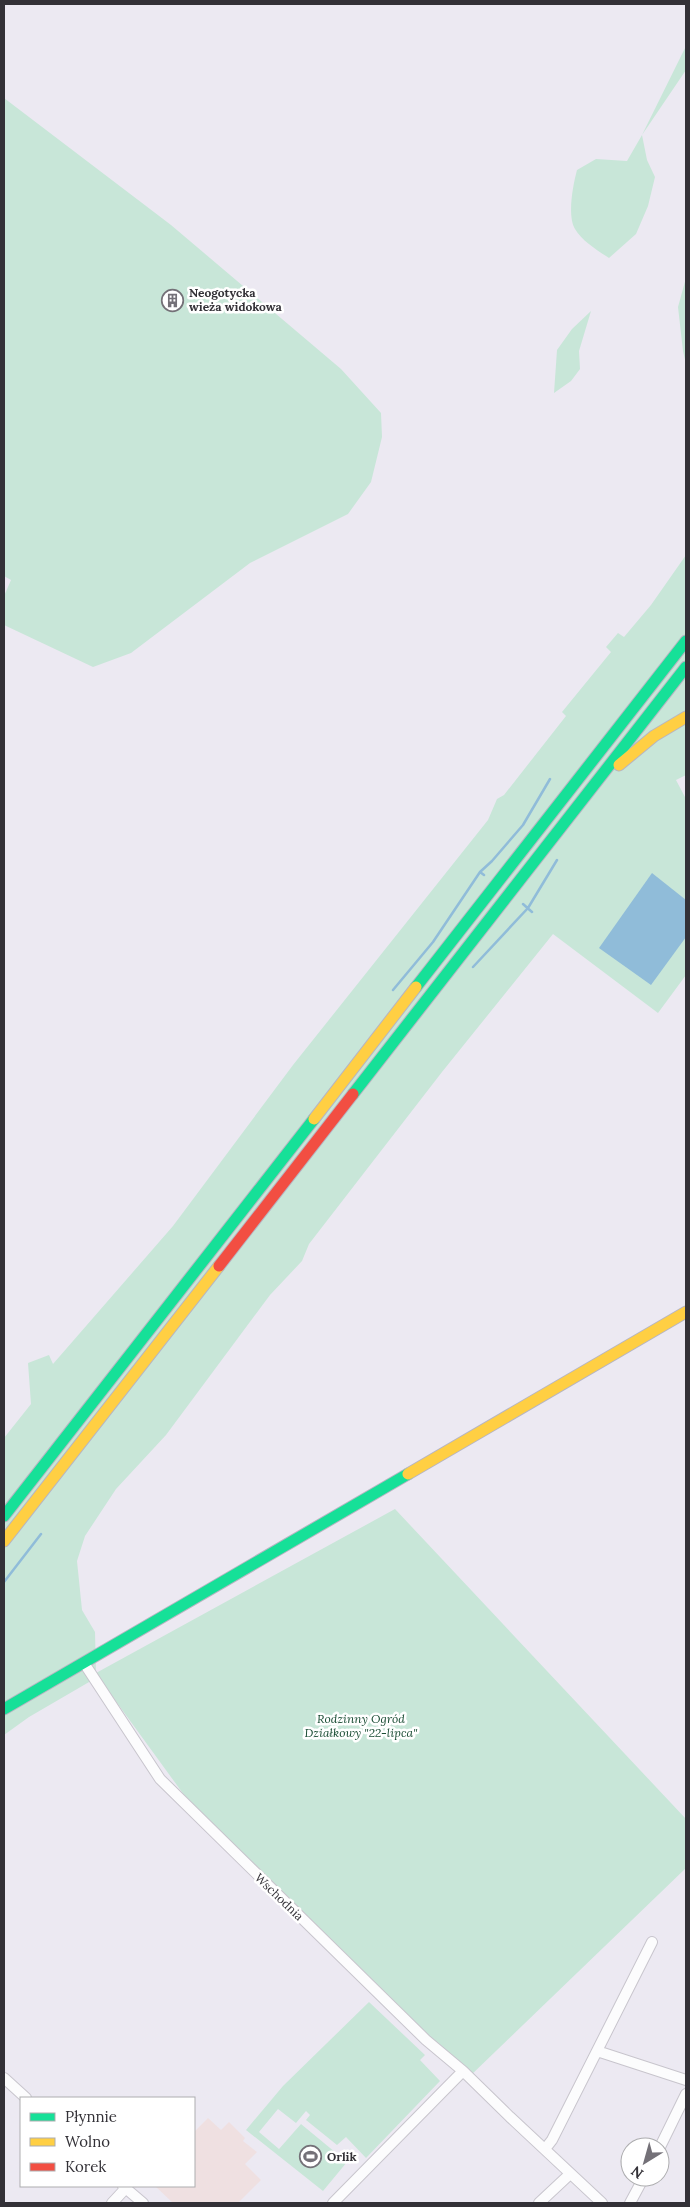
<svg xmlns="http://www.w3.org/2000/svg" width="690" height="2207" font-family="Lora,serif">
	<rect width="100%" height="100%" fill="#ece9f2"/>
	<path fill="#efe0e1" d="M208,2118L221,2130L229,2122L245,2138L243,2141L257,2152L245,2164L261,2180L238,2203H173L155,2186H194V2132Z"/>
	<path fill="#c8e6d8" d="M686,46V70L642,135L647,160L655,177L648,206L636,234L609,258C597,250 582,241 575,229C567,216 573,185 577,170L596,159L627,161L642,135Z
		M4,98L171,225L341,369L381,413L382,437L371,482L348,514L250,563L131,653L93,667L4,625V596L11,580L4,576Z
		M686,278V364L683,351L678,307Z
		M591,311L579,351L580,369L571,381L554,393L557,350L572,329Z
		M686,555V775L676,780L686,799V975L658,1013L553,934L442,1072L309,1244L302,1261L270,1295L166,1435L116,1489L85,1536L77,1561L82,1610L95,1632L96,1673L395,1509L686,1819V1868L469,2077L187,1799L96,1674V1678L29,1717L4,1735V1438L31,1404L28,1363L49,1355L53,1364L173,1226L293,1065L488,820L497,799L504,795L566,716L562,712L611,652L606,647L618,633L624,637L651,605Z
		M369,2002L425,2055L420,2060L440,2081L366,2158L346,2137L337,2145L306,2120L310,2115L306,2111L296,2123L278,2109L259,2132L279,2149L301,2124L347,2162L323,2191L246,2130L283,2086Z"/>
	<path fill="#90bcd9" d="M652,873L686,900V937L651,985L599,948Z"/>
	<g fill="none" stroke-linecap="round" stroke-linejoin="round">
		<path stroke="#90bcd9" stroke-width="2.5" d="M484,875L480,872L492,861L523,825L550,779
			M523,904L532,912
			M473,967L528,908L557,860
			M393,990L433,942L480,872
			M4,1582L41,1534"/>
		<defs>
			<path id="street" d="M84,1663L160,1779L426,2040L463,2071L510,2117L602,2203
				M597,2051L686,2080
				M4,2078L26,2098
				M660,2147L686,2094
				M545,2149L552,2140L652,1942
				M123,2186L143,2203
				M112,2203L126,2188
				M333,2203L463,2071
				M539,2203L570,2174
				M630,2203L644,2177"/>
			<path id="fast" d="M416,987L686,641
				M353,1094L686,667
				M4,1516L314,1119
				M4,1709L408,1474"/>
			<path id="slow" d="M619,765L654,736L686,717
				M314,1119L416,987
				M408,1474L686,1312
				M4,1541L219,1266"/>
			<path id="jam" d="M219,1266L353,1094"/>
		</defs>
		<use href="#street" stroke="#c8c5cd" stroke-width="12"/>
		<use href="#fast" stroke="#b7b5c2" stroke-width="13"/>
		<use href="#slow" stroke="#b7b5c2" stroke-width="13"/>
		<use href="#jam" stroke="#b7b5c2" stroke-width="13"/>
		<use href="#street" stroke="#fcfcfd" stroke-width="10"/>
		<use href="#fast" stroke="#16e098" stroke-width="11"/>
		<use href="#slow" stroke="#ffcf43" stroke-width="11"/>
		<use href="#jam" stroke="#f24e42" stroke-width="11"/>
	</g>
	<defs>
		<symbol id="building-ring" viewBox="-11 -11 22 22"><circle r="9.5" fill="#fff" stroke="#747178" stroke-width="1.5"/><path d="M-4-6H4V6H1V3H-1V6H-4ZM-2.5-4.3h1.7v1.8h-1.7ZM.8-4.3h1.7v1.8H.8ZM-2.5-1h1.7V.8h-1.7ZM.8-1h1.7V.8H.8Z" fill="#747178"/></symbol>
		<symbol id="stadium-ring" viewBox="-11 -11 22 22"><circle r="9.5" fill="#fff" stroke="#747178" stroke-width="1.5"/><path d="M0-5a6.5 5 0 1 0 0 10a6.5 5 0 1 0 0-10ZM-3.5-1.8h7v3.6h-7Z" fill="#747178"/></symbol>
	</defs>
	<g fill-rule="evenodd">
		<use href="#building-ring" x="160" y="288" width="25" height="25"/>
		<use href="#stadium-ring" x="298" y="2144" width="25" height="25"/>
	</g>
	<g text-anchor="middle" stroke-width="5" stroke-linejoin="round" paint-order="stroke">
		<g font-size="12" font-weight="bold" fill="#333137" stroke="#fff" text-anchor="start">
			<text x="189" y="297">Neogotycka<tspan x="189" dy="14">wieża widokowa</tspan></text>
			<text x="327" y="2161">Orlik</text>
		</g>
		<g font-size="12" font-style="italic" fill="#1a4d34" stroke="#fff">
			<text x="361" y="1723">Rodzinny Ogród<tspan x="361" dy="14">Działkowy "22-lipca"</tspan></text>
		</g>
		<g font-size="12" fill="#333137" stroke="#fff">
			<text transform="translate(279 1897) rotate(44)" y="4">Wschodnia</text>
		</g>
	</g>
	<rect width="690" height="2207" fill="none" stroke="#333137" stroke-width="10"/>
	<rect x="20" y="2097" width="175" height="90" fill="#ffffff" stroke="#adadaf"/>
	<rect x="30" y="2113" width="25" height="8" fill="#16e098" stroke="#adadaf"/>
	<text x="65" y="2122" font-size="15" fill="#333137">Płynnie</text>
	<rect x="30" y="2138" width="25" height="8" fill="#ffcf43" stroke="#adadaf"/>
	<text x="65" y="2147" font-size="15" fill="#333137">Wolno</text>
	<rect x="30" y="2163" width="25" height="8" fill="#f24e42" stroke="#adadaf"/>
	<text x="65" y="2172" font-size="15" fill="#333137">Korek</text>
	<g transform="translate(645 2162) rotate(217)"><circle r="24" fill="#ffffff" stroke="#adadaf"/>
	<path d="M0-4L9 19L0 12L-9 19Z" fill="#747178"/>
	<text y="-8" font-size="14" font-weight="bold" text-anchor="middle" fill="#333137">N</text>
	</g>
</svg>
